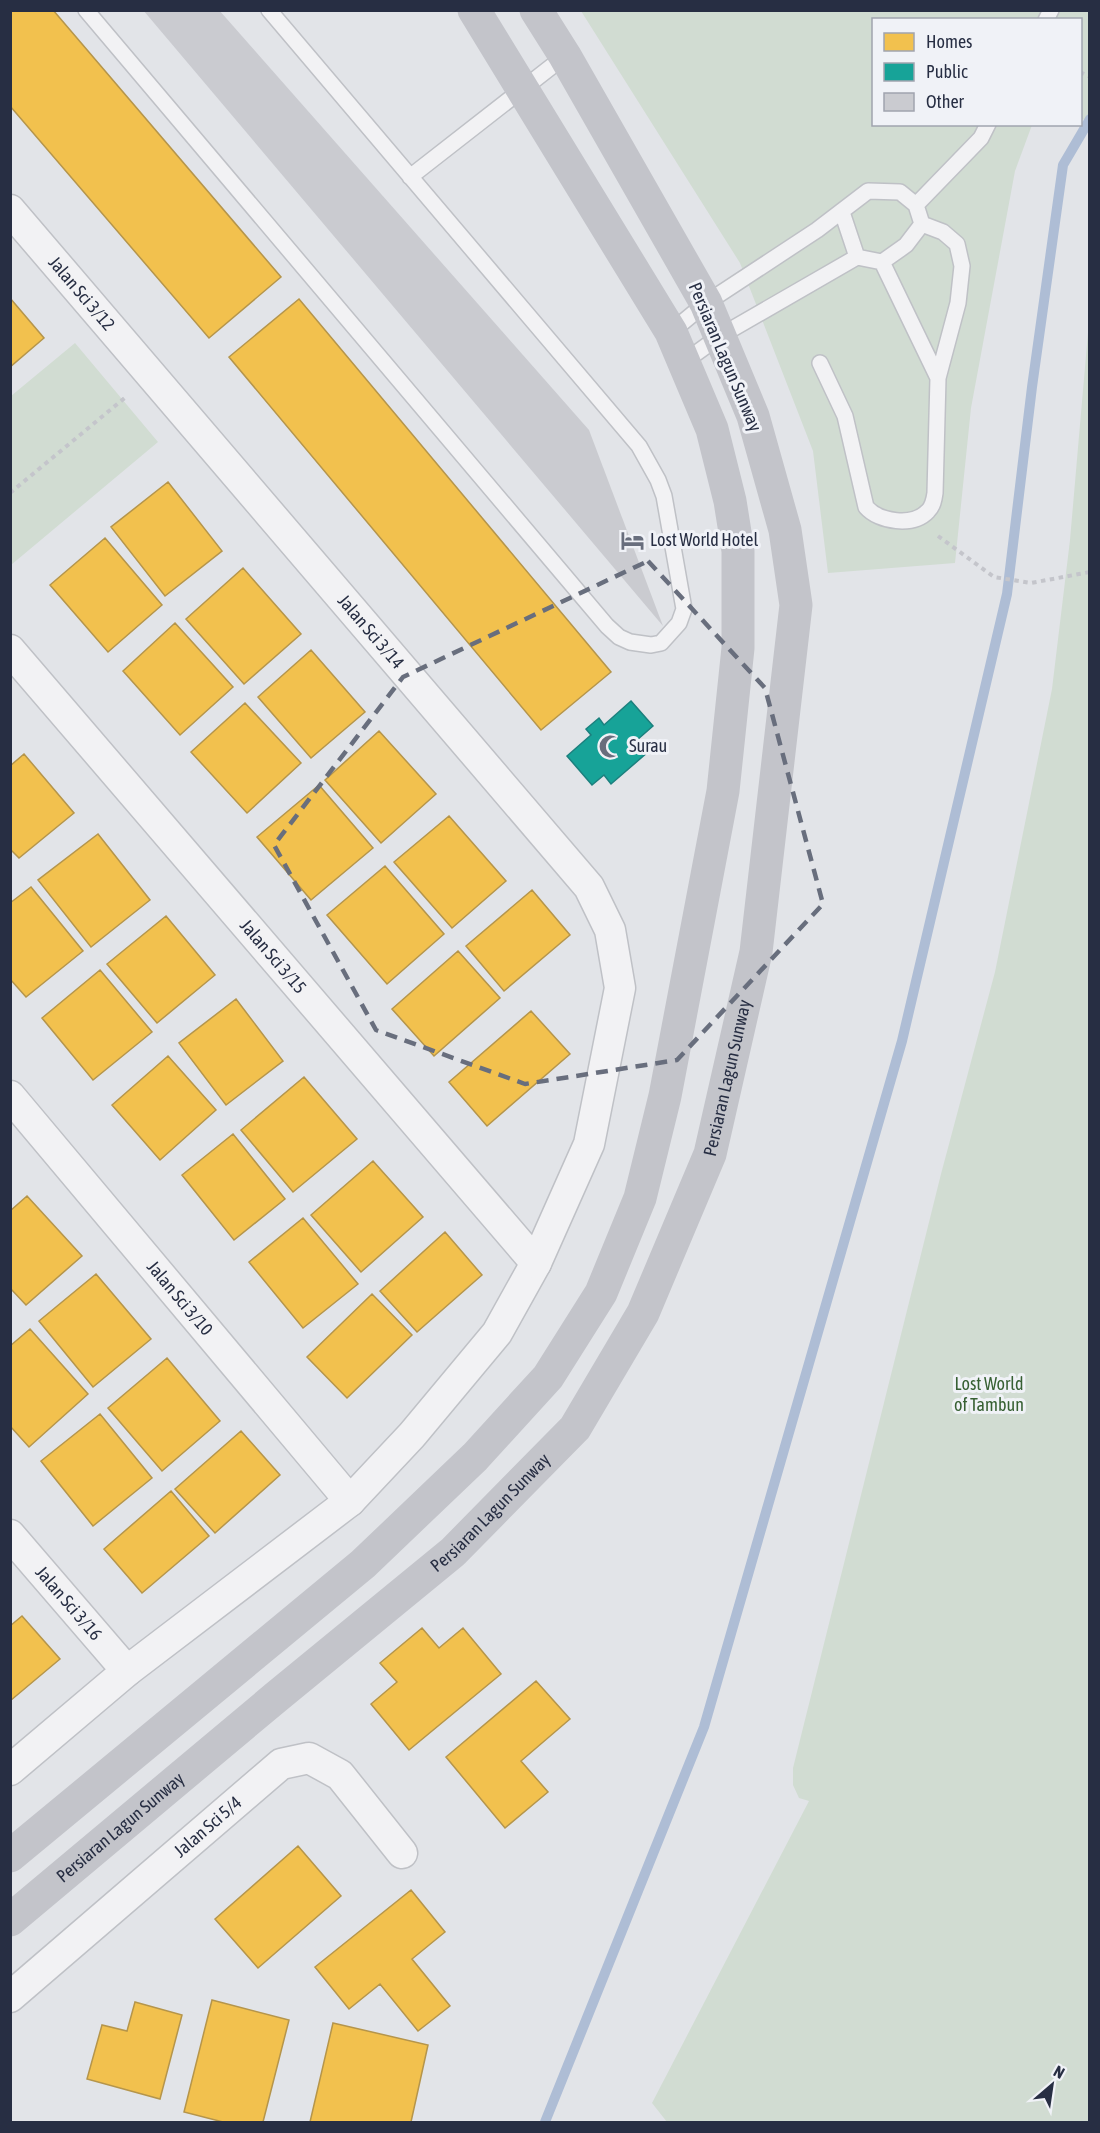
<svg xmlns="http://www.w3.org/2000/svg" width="1100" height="2133" font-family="'Asap Condensed',sans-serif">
	<rect width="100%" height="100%" fill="#e2e4e8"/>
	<path fill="#d1dcd2" d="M581,11H1089V123L1081,118L1080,20H874V124L1032,125L1015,171L971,408L955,563L828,573L813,451L740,263Z
		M1089,321V2122H667L652,2103L809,1801L799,1798L793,1785V1768L941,1174L995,972L1052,689L1070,540Z
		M75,343L158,442L11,565V396Z"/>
	<path fill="#f2c14e" stroke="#b5954b" stroke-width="1.5" d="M10,10H53L281,277L209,338L10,106Z
		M10,298L44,338L10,367Z
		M299,299L611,672L541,730L229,357Z
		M168,482L222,551L165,596L111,527Z
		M105,538L162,605L108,652L50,585Z
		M243,568L301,634L244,684L186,619Z
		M175,623L233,687L180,735L123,671Z
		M311,650L365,712L311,758L258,697Z
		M245,703L301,763L247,813L191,752Z
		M379,731L436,794L381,843L325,780Z
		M24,754L74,813L19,858L10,849V766Z
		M319,785L373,848L311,900L257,837Z
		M449,816L506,881L452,928L394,862Z
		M98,834L150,900L91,947L38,880Z
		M385,866L444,934L387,984L327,915Z
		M31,887L83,951L26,997L10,979V903Z
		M532,890L570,935L504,991L466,946Z
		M166,916L215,975L157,1023L107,964Z
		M458,951L500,998L434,1056L392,1009Z
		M100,970L152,1032L93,1080L42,1018Z
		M236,999L283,1061L226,1105L179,1043Z
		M531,1011L570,1054L487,1126L449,1082Z
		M168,1056L216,1110L160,1160L112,1105Z
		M304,1077L357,1139L293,1192L241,1130Z
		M233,1134L285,1199L234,1240L182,1175Z
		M373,1161L423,1217L361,1272L311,1215Z
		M27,1196L82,1256L26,1305L10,1288V1211Z
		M303,1218L358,1284L303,1328L249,1262Z
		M445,1232L482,1275L417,1332L380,1291Z
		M96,1274L151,1339L93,1387L39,1321Z
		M372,1294L412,1335L347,1398L307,1357Z
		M30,1329L88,1394L29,1447L10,1426V1346Z
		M167,1358L220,1421L162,1471L108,1408Z
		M100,1414L152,1478L93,1526L41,1461Z
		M241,1431L280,1475L215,1533L175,1489Z
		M171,1491L209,1536L142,1593L104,1549Z
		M22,1616L60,1659L10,1701V1626Z
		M422,1628L439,1648L463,1628L501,1674L409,1750L371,1704L397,1682L380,1663Z
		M536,1681L570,1719L521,1761L548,1792L505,1828L446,1757Z
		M298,1846L341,1896L258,1968L215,1919Z
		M411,1890L445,1932L412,1959L450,2006L418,2031L380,1984L349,2009L315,1967Z
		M212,2000L289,2020L263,2122H223L184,2112Z
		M135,2002L182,2015L160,2099L87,2079L102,2025L127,2031Z
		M333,2023L428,2045L411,2122H310Z"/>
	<path fill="#17a398" stroke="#1c807e" stroke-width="1.5" d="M631,701L653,726L637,740L648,752L611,784L604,775L592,785L567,756L591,735L586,729L599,718L604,725Z"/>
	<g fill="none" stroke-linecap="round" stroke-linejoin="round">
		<path stroke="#aebdd5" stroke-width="10" d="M545,2122L704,1727L902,1041L1007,594L1032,387L1063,165L1090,119"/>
	</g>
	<path fill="#cacbd0" d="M143,10H219L589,430L663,626Z"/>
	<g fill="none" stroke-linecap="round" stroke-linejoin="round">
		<defs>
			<path id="lane" d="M86,10L607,626L619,637L630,642L651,645L661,643L679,623L684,609L664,496L658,480L639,446L269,10
				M1046,20L1051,10
				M410,177L565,56
				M916,205L981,138L988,124
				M842,212L857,257L882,262L938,378
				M671,332L706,303L817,230L868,191L900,192L916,205L922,224L906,245L882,262
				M684,362L720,336L857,257
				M820,363L845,416L866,507C879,522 913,527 928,511C933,506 934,500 935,493L938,378L958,303L962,266L957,244L943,232L922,224"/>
			<g id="street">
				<path id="s1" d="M10,210L589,887L610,930L620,988L589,1144L536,1263L497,1333L412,1435L350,1501L127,1671L10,1770"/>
				<path id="s2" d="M10,650L536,1263"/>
				<path id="s3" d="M10,1096L350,1501"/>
				<path id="s4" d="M10,1535L127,1671"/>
				<path id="s5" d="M10,1997L281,1764L309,1758L340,1775L402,1853"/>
			</g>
		</defs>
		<use href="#lane" stroke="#bfc1c6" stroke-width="18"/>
		<use href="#street" stroke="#bfc1c6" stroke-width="33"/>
		<path stroke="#c4c5cb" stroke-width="4" stroke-dasharray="4.5 4.5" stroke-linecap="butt" d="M1080,72L1090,77
			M10,493L127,396
			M938,536L994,577L1031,583L1090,572"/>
		<use href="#lane" stroke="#f2f2f4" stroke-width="15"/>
		<use href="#street" stroke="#f2f2f4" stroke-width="30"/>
		<g stroke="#c3c4ca" stroke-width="33">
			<path d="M10,1856L363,1564L475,1457L548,1377L601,1293L640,1198L665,1096L723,791L738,648V551L730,501L712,429L671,332L474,10"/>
			<path id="s6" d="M10,1920L275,1698L453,1552L575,1428L643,1313L710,1154L756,952L796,605L785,530L753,416L706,303L565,56L536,10"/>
		</g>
	</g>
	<path fill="none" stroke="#686e7d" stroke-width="4.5" stroke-dasharray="12 8" stroke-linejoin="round" d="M648,561L765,688L823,904L677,1060L525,1084L376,1030L274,845L403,677Z"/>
	<defs>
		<symbol id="hotel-bare" viewBox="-9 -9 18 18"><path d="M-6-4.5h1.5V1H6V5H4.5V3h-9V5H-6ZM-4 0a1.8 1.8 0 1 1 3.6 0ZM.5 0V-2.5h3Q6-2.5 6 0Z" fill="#686e7d" stroke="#f0f2f7" stroke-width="2.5" paint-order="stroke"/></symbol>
		<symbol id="mosque-bare" viewBox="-9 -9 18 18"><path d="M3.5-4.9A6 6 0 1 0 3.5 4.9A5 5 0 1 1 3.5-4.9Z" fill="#686e7d" stroke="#f0f2f7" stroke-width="2.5" paint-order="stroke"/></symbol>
	</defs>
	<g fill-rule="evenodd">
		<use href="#hotel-bare" x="616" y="524" width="33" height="33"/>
		<use href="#mosque-bare" x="594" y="730" width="33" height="33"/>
	</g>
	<g text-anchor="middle" stroke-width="6" stroke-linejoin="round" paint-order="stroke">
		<g font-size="18" fill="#272e43" stroke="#f0f2f7">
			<text dy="6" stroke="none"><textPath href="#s1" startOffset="110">Jalan Sci 3/12</textPath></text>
			<text transform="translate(725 357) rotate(67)" y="6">Persiaran Lagun Sunway</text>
			<text dy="6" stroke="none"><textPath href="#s1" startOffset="555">Jalan Sci 3/14</textPath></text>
			<text dy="6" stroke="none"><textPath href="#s2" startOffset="404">Jalan Sci 3/15</textPath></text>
			<text dy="6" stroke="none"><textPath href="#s6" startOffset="1134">Persiaran Lagun Sunway</textPath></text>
			<text dy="6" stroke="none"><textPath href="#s3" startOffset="264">Jalan Sci 3/10</textPath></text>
			<text dy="6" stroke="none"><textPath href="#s6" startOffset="630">Persiaran Lagun Sunway</textPath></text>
			<text dy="6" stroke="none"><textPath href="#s4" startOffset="90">Jalan Sci 3/16</textPath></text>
			<text dy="6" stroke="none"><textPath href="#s5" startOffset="261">Jalan Sci 5/4</textPath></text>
			<text dy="6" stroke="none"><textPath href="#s6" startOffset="144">Persiaran Lagun Sunway</textPath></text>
		</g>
		<g font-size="18" fill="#272e43" stroke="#f0f2f7" text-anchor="start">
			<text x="650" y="546">Lost World Hotel</text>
			<text x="629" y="752">Surau</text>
		</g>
		<g font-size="18" fill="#376033" stroke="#f0f2f7">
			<text x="989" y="1390">Lost World<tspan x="989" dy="21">of Tambun</tspan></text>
		</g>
	</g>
	<rect width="1100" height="2133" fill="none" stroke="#272e43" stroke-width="24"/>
	<rect x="872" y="18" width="210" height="108" fill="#f0f2f7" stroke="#a0a4af" stroke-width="1.5"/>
	<rect x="884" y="33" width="30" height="18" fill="#f2c14e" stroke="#a0a4af" stroke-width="1.5"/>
	<text x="926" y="48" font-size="18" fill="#272e43">Homes</text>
	<rect x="884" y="63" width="30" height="18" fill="#17a398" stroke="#a0a4af" stroke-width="1.5"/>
	<text x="926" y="78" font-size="18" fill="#272e43">Public</text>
	<rect x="884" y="93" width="30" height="18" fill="#cacbd0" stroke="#a0a4af" stroke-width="1.5"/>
	<text x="926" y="108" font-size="18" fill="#272e43">Other</text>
	<g transform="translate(1052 2085) rotate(29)" stroke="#f0f2f7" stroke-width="4.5" paint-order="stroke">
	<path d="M0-4.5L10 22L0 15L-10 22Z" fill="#272e43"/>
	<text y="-9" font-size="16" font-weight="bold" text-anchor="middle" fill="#272e43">N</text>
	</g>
</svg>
